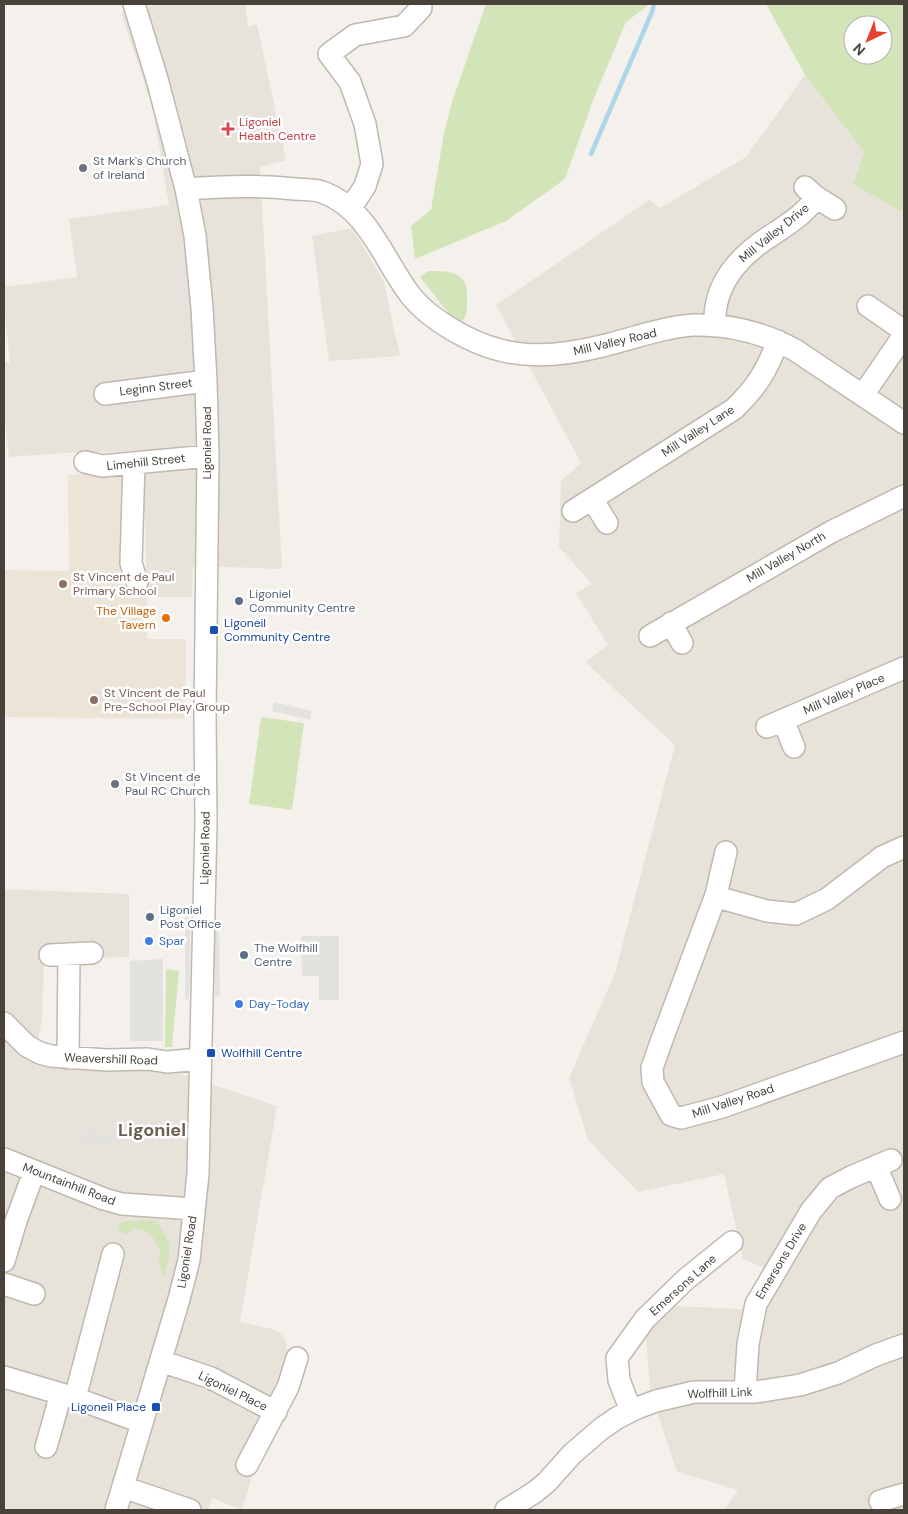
<svg xmlns="http://www.w3.org/2000/svg" width="908" height="1514" font-family="'DM Sans',sans-serif">
	<rect width="100%" height="100%" fill="#f4f1ec"/>
	<path fill="#e8e3da" d="M158,4H245L248,26L257,24L286,160L260,167L282,569L193,566L192,597H147L143,451L64,453L9,457L4,411V363L10,362L4,304V287L77,277L69,219L169,205L153,110L121,12Z
		M805,75L864,152L853,184L904,213V1510H724L738,1490L677,1472L650,1391L646,1333L672,1306L742,1309L765,1268L743,1259L724,1174L638,1192L588,1140L569,1078L615,973L675,745L585,662L608,645L576,593L592,584L559,547L561,481L581,463L496,305L649,200L660,208L746,157Z
		M352,228L384,282L400,356L329,361L312,236Z
		M4,889L129,894V957L44,960L42,1019L34,1063L161,1067L277,1106L240,1322L276,1330L286,1339L287,1350L280,1378L239,1464L254,1470L242,1510L212,1498L208,1510H4Z"/>
	<path fill="#ece5d7" d="M118,472L123,474L125,477L122,596L147,597V639H186V677L184,719L4,717V570L69,571L68,475Z"/>
	<path fill="#d3e4b8" fill-rule="evenodd" d="M486,4H650L626,22L594,98L565,179L506,221L415,259L411,226L431,210L444,133L452,102Z
		M766,4H904V213L853,184L864,152L805,75ZM853,25H883V55H853Z
		M428,271C441,271 462,270 466,286C467,291 467,297 467,302C467,309 467,316 462,321L450,315L420,277Z
		M261,717L304,723L292,810L249,804Z
		M166,969L179,971L172,1047H165Z
		M156,1220L169,1243V1258L164,1276L158,1263L161,1251L150,1233L133,1228L128,1234L118,1231L120,1223L126,1221Z"/>
	<path fill="#e4e2df" d="M203,246L209,250L215,311L220,375L215,380Z
		M184,262L193,329L186,326L179,266Z
		M215,392L223,397L220,517L216,522Z
		M138,398L139,407L100,412L99,402Z
		M95,691L180,692V703L95,702Z
		M274,702L312,711L310,720L272,711Z
		M190,913V963L189,1000L185,999V917Z
		M214,927L219,933L220,994L215,997Z
		M301,936H339V1000H319V976H302Z
		M163,959V1041H130V961Z
		M123,1120L129,1128L102,1149L95,1140L85,1147L78,1136L91,1127L99,1138Z"/>
	<g fill="none" stroke-linecap="round" stroke-linejoin="round">
		<path stroke="#aed6eb" stroke-width="4.5" d="M591,154L652,12L654,4"/>
		<defs>
			<path id="minor" d="M805,187L816,197L835,209
				M186,189C222,186 259,185 295,189C304,190 314,189 322,192C368,208 384,261 411,296C430,320 471,343 500,350C533,359 570,354 602,346C632,339 662,327 694,325C730,324 764,333 795,350L904,423
				M350,209L365,186L372,164L365,124L350,82L329,54L355,35L404,26L421,8
				M868,306L904,331
				M714,326C715,318 715,310 717,302C724,271 749,249 775,233C791,222 806,213 816,197
				M105,394L206,381
				M863,395L904,335
				M85,462L102,466L208,456
				M134,463L131,563L137,582
				M592,499L607,523
				M573,511L734,409C757,387 767,370 778,341
				M671,623L682,643
				M650,636L831,532L904,496
				M783,720L794,747
				M767,727L904,668
				M726,852L716,895L660,1045L652,1068L653,1082L671,1115L681,1118L722,1107L904,1042
				M716,895L724,899L767,911L796,914L827,899L882,857L904,847
				M50,955L92,953
				M4,1023L27,1046L40,1053L51,1056L107,1060L148,1059L167,1062L200,1059
				M68,1058L69,954
				M4,1159L104,1199L122,1204L194,1209
				M876,1166L890,1199
				M4,1261L16,1221L34,1172
				M4,1284L34,1294
				M161,1361L211,1378L276,1412
				M4,1377L75,1398L130,1418L142,1421
				M745,1392L748,1344L756,1304L811,1211L830,1188L851,1177L891,1160
				M75,1398L113,1254
				M631,1411L619,1380L617,1358L645,1319L685,1280L732,1242
				M46,1447L61,1394
				M247,1465L288,1387L297,1358
				M123,1487L190,1510
				M880,1501L904,1494
				M116,1510L179,1299L189,1260L198,1174L206,822L205,714L208,456L206,381L202,308L195,236L186,189L157,79L134,4
				M506,1510L535,1492L547,1482L572,1454L601,1429L617,1418L637,1408L656,1401L694,1392H756L800,1385L838,1373L876,1355L904,1345"/>
		</defs>
		<use href="#minor" stroke="#bfb8af" stroke-width="24"/>
		<use href="#minor" stroke="#fff" stroke-width="21"/>
	</g>
	<path fill="#e0444e" stroke="#fff" stroke-width="2" d="M225.5 121.5h5v5h5v5h-5v5h-5v-5h-5v-5h5z"/>
	<g fill="#6b7280" stroke="#fff" stroke-width="2">
		<circle cx="83" cy="168" r="5"/>
		<circle cx="115" cy="784" r="5"/>
	</g>
	<g fill="#8d6e63" stroke="#fff" stroke-width="2">
		<circle cx="63" cy="584" r="5"/>
		<circle cx="94" cy="700" r="5"/>
	</g>
	<g fill="#5c6f8a" stroke="#fff" stroke-width="2">
		<circle cx="239" cy="601" r="5"/>
		<circle cx="150" cy="917" r="5"/>
		<circle cx="244" cy="955" r="5"/>
	</g>
	<circle fill="#e8710a" stroke="#fff" stroke-width="2" cx="166" cy="618" r="5"/>
	<g fill="#1a4fb4" stroke="#fff" stroke-width="2">
		<rect x="209" y="625" width="10" height="10" rx="2.5"/>
		<rect x="206" y="1048" width="10" height="10" rx="2.5"/>
		<rect x="151" y="1402" width="10" height="10" rx="2.5"/>
	</g>
	<g fill="#3f7fe0" stroke="#fff" stroke-width="2">
		<circle cx="149" cy="941" r="5"/>
		<circle cx="239" cy="1004" r="5"/>
	</g>
	<g text-anchor="middle" stroke-width="5" stroke-linejoin="round" paint-order="stroke">
		<g font-size="12" fill="#be3a42" stroke="#fff" text-anchor="start">
			<text x="239" y="126">Ligoniel<tspan x="239" dy="14">Health Centre</tspan></text>
		</g>
		<g font-size="12" fill="#5b616d" stroke="#fff" text-anchor="start">
			<text x="93" y="165">St Mark's Church<tspan x="93" dy="14">of Ireland</tspan></text>
			<text x="125" y="781">St Vincent de<tspan x="125" dy="14">Paul RC Church</tspan></text>
		</g>
		<g font-size="12" fill="#48423a" stroke="#fff">
			<text transform="translate(774 233) rotate(-39)" y="4">Mill Valley Drive</text>
			<text transform="translate(615 342) rotate(-13)" y="4">Mill Valley Road</text>
			<text transform="translate(156 387) rotate(-7)" y="4">Leginn Street</text>
			<text transform="translate(698 431) rotate(-33)" y="4">Mill Valley Lane</text>
			<text transform="translate(207 443) rotate(-90)" y="4">Ligoniel Road</text>
			<text transform="translate(146 462) rotate(-6)" y="4">Limehill Street</text>
			<text transform="translate(786 557) rotate(-30)" y="4">Mill Valley North</text>
			<text transform="translate(844 694) rotate(-23)" y="4">Mill Valley Place</text>
			<text transform="translate(205 848) rotate(-89)" y="4">Ligoniel Road</text>
			<text transform="translate(111 1059) rotate(2)" y="4">Weavershill Road</text>
			<text transform="translate(733 1101) rotate(-18)" y="4">Mill Valley Road</text>
			<text transform="translate(69 1184) rotate(21)" y="4">Mountainhill Road</text>
			<text transform="translate(187 1252) rotate(-81)" y="4">Ligoniel Road</text>
			<text transform="translate(781 1261) rotate(-59)" y="4">Emersons Drive</text>
			<text transform="translate(683 1285) rotate(-42)" y="4">Emersons Lane</text>
			<text transform="translate(233 1391) rotate(26)" y="4">Ligoniel Place</text>
			<text transform="translate(720 1393) rotate(-2)" y="4">Wolfhill Link</text>
		</g>
		<g font-size="12" fill="#785e54" stroke="#fff" text-anchor="start">
			<text x="73" y="581">St Vincent de Paul<tspan x="73" dy="14">Primary School</tspan></text>
			<text x="104" y="697">St Vincent de Paul<tspan x="104" dy="14">Pre-School Play Group</tspan></text>
		</g>
		<g font-size="12" fill="#4e5e75" stroke="#fff" text-anchor="start">
			<text x="249" y="598">Ligoniel<tspan x="249" dy="14">Community Centre</tspan></text>
			<text x="160" y="914">Ligoniel<tspan x="160" dy="14">Post Office</tspan></text>
			<text x="254" y="952">The Wolfhill<tspan x="254" dy="14">Centre</tspan></text>
		</g>
		<g font-size="12" fill="#c56008" stroke="#fff" text-anchor="end">
			<text x="156" y="615">The Village<tspan x="156" dy="14">Tavern</tspan></text>
		</g>
		<g font-size="12" fill="#164399" stroke="#fff" text-anchor="start">
			<text x="224" y="627">Ligoneil<tspan x="224" dy="14">Community Centre</tspan></text>
			<text x="221" y="1057">Wolfhill Centre</text>
			<text x="146" y="1411" text-anchor="end">Ligoneil Place</text>
		</g>
		<g font-size="12" fill="#366cbe" stroke="#fff" text-anchor="start">
			<text x="159" y="945">Spar</text>
			<text x="249" y="1008">Day-Today</text>
		</g>
		<g font-size="18" font-weight="bold" fill="#6a5f52" stroke="#fff">
			<text x="152" y="1136">Ligoniel</text>
		</g>
	</g>
	<rect width="908" height="1514" fill="none" stroke="#48423a" stroke-width="10"/>
	<g transform="translate(868 40) rotate(223)"><circle r="24" fill="#ffffff" stroke="#b6b3b0"/>
	<path d="M0-4L9 19L0 12L-9 19Z" fill="#e73f30"/>
	<text y="-8" font-size="14" font-weight="bold" text-anchor="middle" fill="#48423a">N</text>
	</g>
</svg>
